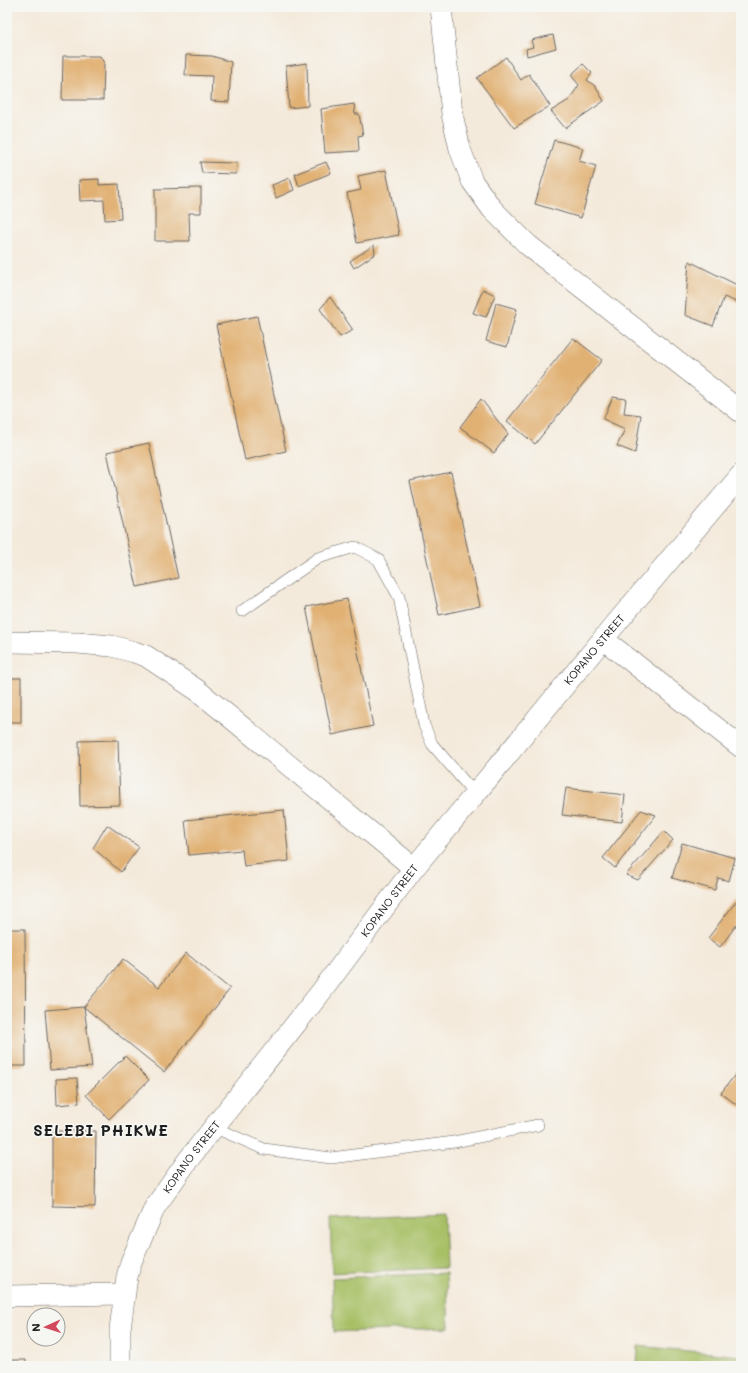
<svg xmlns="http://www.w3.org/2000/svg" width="748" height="1373" font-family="Mali,sans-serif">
	<rect width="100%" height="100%" fill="#f6f6f2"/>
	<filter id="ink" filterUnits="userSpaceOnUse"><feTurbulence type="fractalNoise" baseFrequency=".025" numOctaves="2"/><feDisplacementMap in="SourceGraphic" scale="8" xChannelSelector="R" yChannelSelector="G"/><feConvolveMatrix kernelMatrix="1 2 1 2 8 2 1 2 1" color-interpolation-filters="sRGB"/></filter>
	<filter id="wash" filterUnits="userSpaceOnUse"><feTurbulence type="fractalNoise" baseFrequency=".012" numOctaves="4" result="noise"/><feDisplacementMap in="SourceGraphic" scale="16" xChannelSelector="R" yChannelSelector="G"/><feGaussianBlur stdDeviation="0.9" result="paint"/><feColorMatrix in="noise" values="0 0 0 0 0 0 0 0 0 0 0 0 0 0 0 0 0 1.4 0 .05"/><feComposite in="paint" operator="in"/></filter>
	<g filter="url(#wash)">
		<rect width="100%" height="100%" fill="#f4eadb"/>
		<path fill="#a7bf65" stroke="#626e40" d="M444,1214L446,1268L332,1273L330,1219Z
			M446,1273L449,1328L334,1332L332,1278Z
			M638,1346L741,1356V1366H637Z"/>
		<g id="blocks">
			<path fill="#e1b173" d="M553,35L556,48L527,56L526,49L533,47L531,40Z
				M186,55L212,56L231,62L229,102L211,101L212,76L185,75Z
				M63,56H100L104,63L103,100H62Z
				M506,57L521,80L529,74L550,106L514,128L477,78Z
				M307,63L308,106L289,108L286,66Z
				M583,64L592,73L587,80L595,86L604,101L565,128L551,111L569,100L579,85L571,75Z
				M354,104L355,114H359L363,135L358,136L359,151L325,153L321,109Z
				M554,140L583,148L579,161L596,166L581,218L535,204Z
				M200,162L237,163L236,174L202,173Z
				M326,162L331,173L299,186L295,174Z
				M386,170L399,235L357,243L347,193L361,190L358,176Z
				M290,178L294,190L276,198L272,185Z
				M99,179V185L119,184L121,219L105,220L104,200L80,201L79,180Z
				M201,188V213H189L190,241H155V189Z
				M374,245L375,254L354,268L350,261Z
				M689,261L741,287L739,303L724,297L713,326L685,315Z
				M483,289L495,295L486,317L473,313Z
				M330,297L353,330L340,337L320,309Z
				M496,303L517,309L507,347L486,341Z
				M257,316L286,451L245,460L216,325Z
				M573,338L602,360L535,444L507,421Z
				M613,397L626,399L624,413L641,415L635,453L617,446L625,429L603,419Z
				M481,399L508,434L494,453L460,427Z
				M149,443L178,578L137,587L107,452Z
				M451,472L480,606L439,615L410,481Z
				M347,599L373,726L332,735L306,607Z
				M7,678H21V722H7Z
				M118,740L120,805L80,806L79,741Z
				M566,788L625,795L622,822L562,815Z
				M284,810L289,861L244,866L242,850L189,855L185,820Z
				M641,810L656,815L615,868L603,858Z
				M107,825L139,847L121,872L93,848Z
				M664,831L673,840L638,880L626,875Z
				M682,843L735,858L729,881L718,878L715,890L672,878Z
				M741,895V919L720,947L708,938Z
				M7,929H25L26,1066H7Z
				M186,953L230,989L164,1072L84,1007L123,959L159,987Z
				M84,1007L92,1067L50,1070L45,1010Z
				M125,1056L149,1080L109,1119L86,1095Z
				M741,1067V1108L721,1093Z
				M77,1078L79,1103L57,1105L56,1079Z
				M52,1131H96L95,1207L52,1206Z
				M12,1360H26V1366H12Z"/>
		</g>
	</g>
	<g filter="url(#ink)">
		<use href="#blocks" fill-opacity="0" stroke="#68645f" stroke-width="1"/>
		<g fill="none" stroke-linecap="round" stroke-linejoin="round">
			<defs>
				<path id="lane" d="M242,611L318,558L355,547L378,559L399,597L424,725L432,744L475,794
					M213,1127L264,1149L331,1158L454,1142L538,1125"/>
				<g id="street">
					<path d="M441,7L452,114L460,149L472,181L492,209L528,245L741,412"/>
					<path d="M603,639L741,747"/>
					<path d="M7,642L77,643L112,646L134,652L146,656L197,690L414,868"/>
					<path d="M7,1296L123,1294"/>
					<path id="s1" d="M120,1366V1329L127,1277L131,1262L155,1207L188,1160L321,992L414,868L603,639L741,475"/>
				</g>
			</defs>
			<use href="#lane" stroke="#68645f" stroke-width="12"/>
			<use href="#street" stroke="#68645f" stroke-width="22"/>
			<use href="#lane" stroke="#fff" stroke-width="11"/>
			<use href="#street" stroke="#fff" stroke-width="21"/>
		</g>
	</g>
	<g text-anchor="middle" stroke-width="3.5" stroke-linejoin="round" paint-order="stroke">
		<g font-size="11" fill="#1c1c1c" stroke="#f6f6f2">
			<text dy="4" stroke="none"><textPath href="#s1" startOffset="875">KOPANO STREET</textPath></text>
			<text dy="4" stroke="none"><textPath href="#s1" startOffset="551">KOPANO STREET</textPath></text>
			<text dy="4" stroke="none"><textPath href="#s1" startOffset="227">KOPANO STREET</textPath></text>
		</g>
		<g font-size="15" font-weight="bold" letter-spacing="1" fill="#1c1c1c" stroke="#f6f6f2">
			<text x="101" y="1136">SELEBI PHIKWE</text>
		</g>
	</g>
	<rect width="748" height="1373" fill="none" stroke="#f6f6f2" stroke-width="24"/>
	<g transform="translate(46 1327) rotate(267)"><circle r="19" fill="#f6f6f2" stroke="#9f9f9c"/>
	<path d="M0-3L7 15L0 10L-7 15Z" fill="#d1495b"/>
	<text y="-6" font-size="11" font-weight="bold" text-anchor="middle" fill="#1c1c1c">N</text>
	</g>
</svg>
